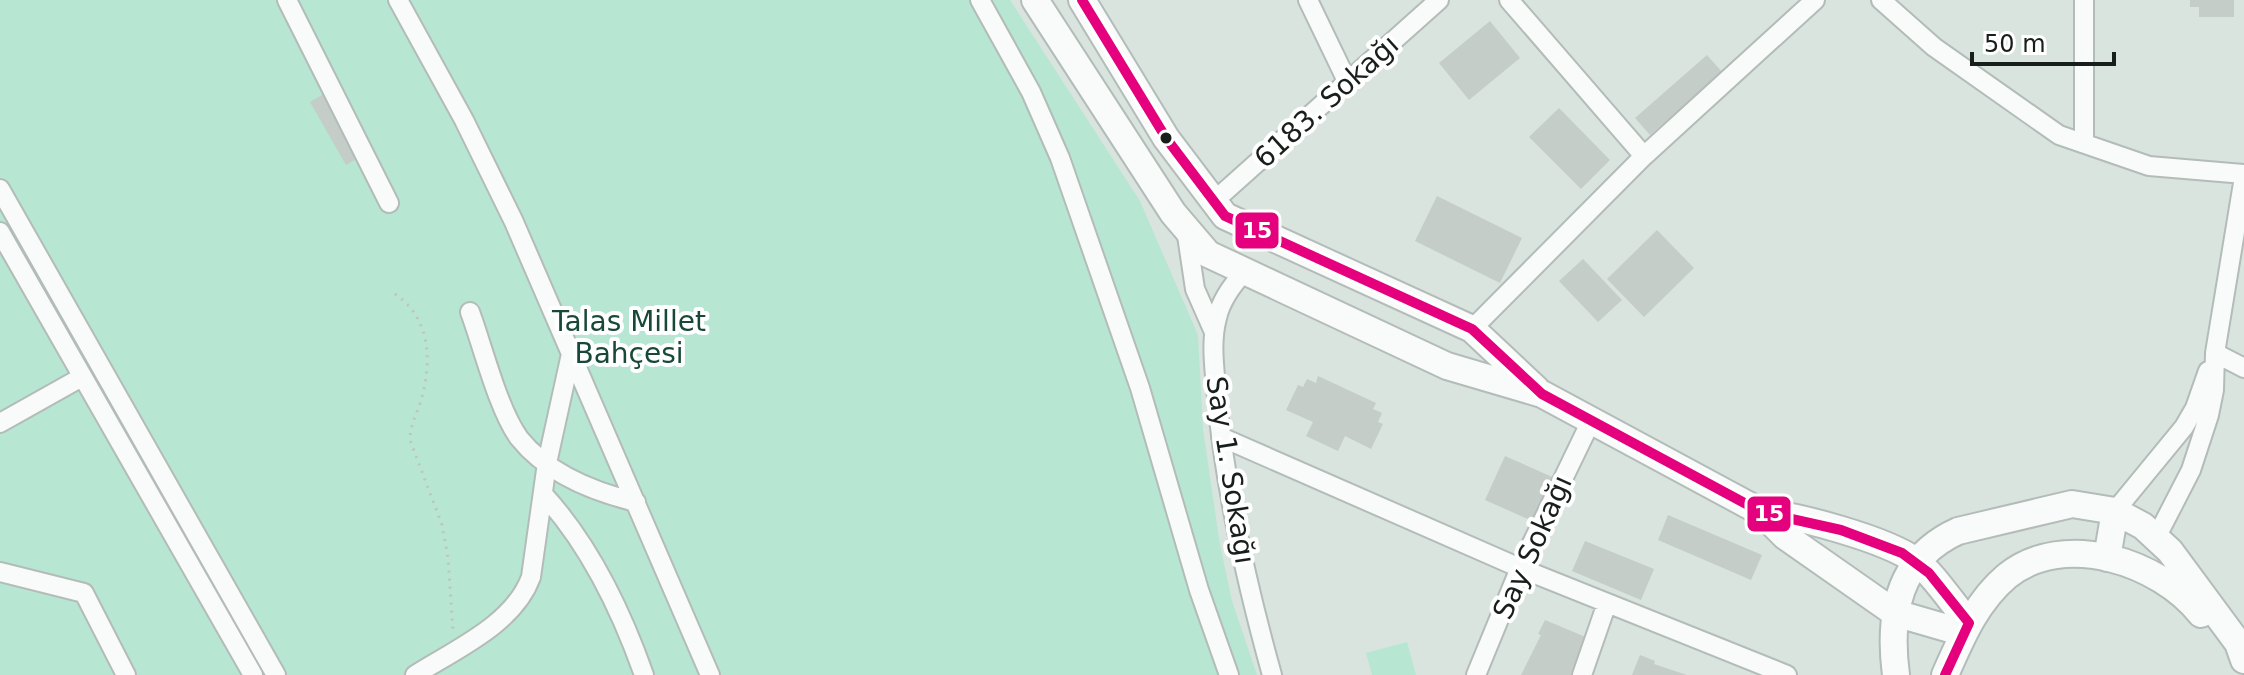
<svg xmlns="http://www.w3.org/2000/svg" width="2244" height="675" font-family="'DejaVu Sans',sans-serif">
	<rect width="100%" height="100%" fill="#d9e4df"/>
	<path fill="#b7e6d2" d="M0,0H1010L1140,201L1198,335L1203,429L1220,545L1232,601L1257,675H0Z
		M1407,642L1416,675H1372L1366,653Z"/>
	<path fill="#c4cdc8" d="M2190,0H2234V17H2199V7H2190Z
		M1490,21L1520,58L1469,100L1439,63Z
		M1707,55L1722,72L1650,135L1635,118Z
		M329,91L366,154L346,165L310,102Z
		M1559,108L1610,160L1581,189L1529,137Z
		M1437,196L1522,238L1500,283L1415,241Z
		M1657,230L1694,268L1644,317L1607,279Z
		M1583,259L1622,300L1598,322L1559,281Z
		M1318,376L1376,403L1373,409L1382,413L1378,422L1383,424L1371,449L1345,436L1338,451L1306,436L1313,422L1286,410L1298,385L1303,387L1307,379L1316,383Z
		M1505,456L1559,480L1539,524L1485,500Z
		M1668,515L1762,555L1751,580L1658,540Z
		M1585,541L1654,569L1641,600L1572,571Z
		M1545,620L1588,638L1573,675H1521L1541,635L1538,634Z
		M1640,655L1655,661L1654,664L1687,675H1632Z"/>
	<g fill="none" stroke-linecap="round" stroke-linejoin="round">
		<defs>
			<path id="street" d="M287,0L389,203
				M398,0L464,120L514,222L710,675
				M980,0L1031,92L1060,158L1140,388L1199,590L1229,675
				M1308,0L1347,81
				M1509,0L1644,156
				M1881,0L1934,47L2059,135L2149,166L2244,174
				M2084,143V0
				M0,189L276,675
				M1213,202L1439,0
				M1186,229L1195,289L1214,332
				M0,232L253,675
				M1245,271C1232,285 1221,300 1217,318C1210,343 1215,372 1217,398C1225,491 1247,585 1272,675
				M470,312C483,347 498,409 519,438C547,473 594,492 636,502
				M1472,329L1644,156L1815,0
				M2215,353L2244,368
				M0,423L82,377
				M1221,437L1520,568L1787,675
				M543,494C590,545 621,610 644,675
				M2115,511L2184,427L2195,408L2208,371
				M2156,538L2191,470L2209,415L2214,390L2215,353L2244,177
				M0,572L84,593L126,675
				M415,675C456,649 514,624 531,577L547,463L571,354
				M1476,675L1520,568L1591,421
				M1582,675L1607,603"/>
			<path id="secondary" d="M1035,0L1173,213L1208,254L1447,366L1542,394L1761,512L1785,536L1895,613L1964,633
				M1082,0L1166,138L1225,216L1472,329L1536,389
				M1761,512C1799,516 1885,539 1916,561C1932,572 1955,607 1969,623
				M2107,558L2115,511
				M1896,675C1888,615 1898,558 1958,531L2072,504L2115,511L2143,526L2170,551L2238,643L2244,660
				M1945,675C1961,639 1976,602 2007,576C2064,530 2160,562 2201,614"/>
		</defs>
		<use href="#street" stroke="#b3bcb8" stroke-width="22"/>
		<use href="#secondary" stroke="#b3bcb8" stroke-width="30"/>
		<path stroke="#c1c3c2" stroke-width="3" stroke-dasharray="2 6" stroke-linecap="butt" d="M395,294C430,318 432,358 422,397C418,412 410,424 410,440L442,525L448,558L453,631"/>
		<use href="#street" stroke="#f9fbfa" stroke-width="18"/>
		<use href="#secondary" stroke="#f9fbfa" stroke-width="26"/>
		<defs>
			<path id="bus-1" d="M1082,0L1166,138L1225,216L1472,329L1542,394L1761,512L1841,530L1902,553L1929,573L1969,623L1945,675"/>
		</defs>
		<use href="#bus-1" stroke="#fff" stroke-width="16"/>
		<use href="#bus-1" stroke="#e5007d" stroke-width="10"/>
	</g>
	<circle fill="#171e1b" stroke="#fff" stroke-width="3" cx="1166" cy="138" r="7"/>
	<g text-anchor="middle" stroke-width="8" stroke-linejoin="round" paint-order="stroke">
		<g font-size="28" fill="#171e1b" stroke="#fff">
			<text transform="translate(1326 101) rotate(-42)" y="10">6183. Sokağı</text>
			<text transform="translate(1231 470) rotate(81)" y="10">Say 1. Sokağı</text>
			<text transform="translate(1532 547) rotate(-66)" y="10">Say Sokağı</text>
		</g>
		<g font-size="28" fill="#184938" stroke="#fff">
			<text x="629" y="331">Talas Millet<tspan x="629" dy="32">Bahçesi</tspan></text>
		</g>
	</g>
	<g stroke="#fff" stroke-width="3">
		<rect x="1234" y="211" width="46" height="39" rx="8" fill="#e5007d"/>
		<rect x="1746" y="495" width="46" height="38" rx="8" fill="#e5007d"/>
	</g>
	<g font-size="22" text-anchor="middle" font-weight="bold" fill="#fff">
		<text x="1257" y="238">15</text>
		<text x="1769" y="521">15</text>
	</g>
	<path d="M1972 52v12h142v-12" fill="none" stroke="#171e1b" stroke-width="4"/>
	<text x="1984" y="52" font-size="24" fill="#171e1b" stroke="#ffffff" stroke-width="6" paint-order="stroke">50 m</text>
</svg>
